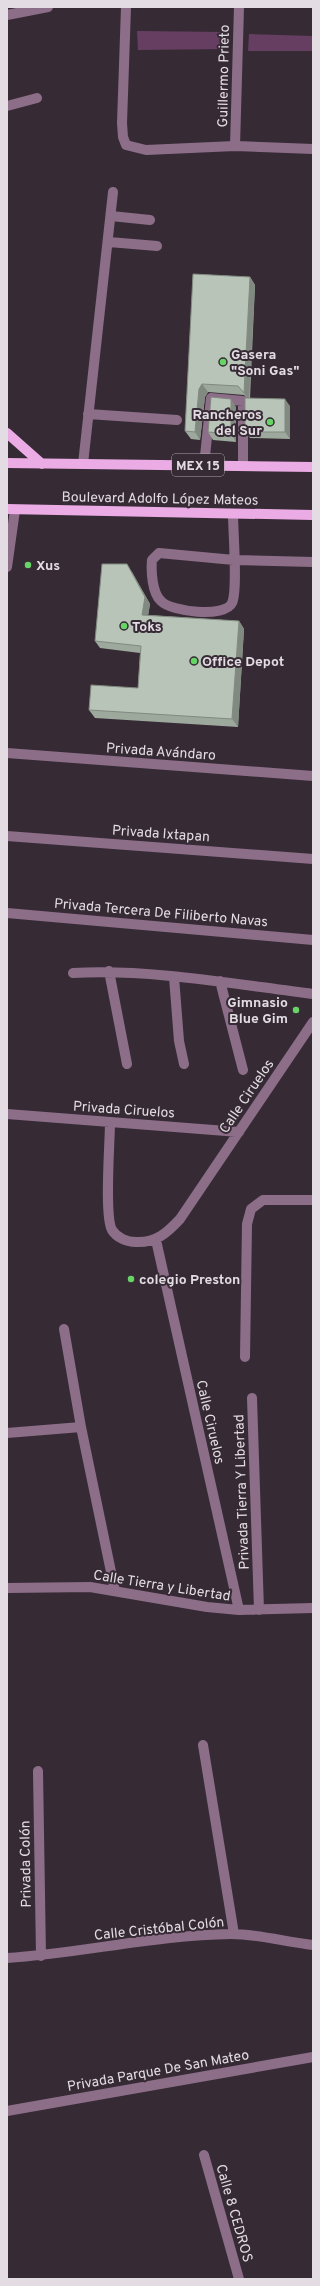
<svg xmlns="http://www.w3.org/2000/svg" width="320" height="2286" font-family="Overpass,sans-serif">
	<rect width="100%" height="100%" fill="#362b35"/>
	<path fill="#663e61" d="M137,31L226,32L228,49L138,50Z
		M249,34L313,36V51H248Z"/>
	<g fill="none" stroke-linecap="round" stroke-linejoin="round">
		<path stroke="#8d6e89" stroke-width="10" d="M126,7L122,123L123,137L126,145L146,150L235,146L313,149
			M7,15L48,7
			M7,106L37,98
			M235,146L239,7
			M111,216L150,220
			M109,242L157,246
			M88,414L177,420
			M83,464L113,192
			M204,466L211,398L243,401V466
			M233,514C233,532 238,590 232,603C225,618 171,612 161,601C152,593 151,571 152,560L159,553L234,560L313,562
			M7,567L15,510
			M7,753L313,776
			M7,836L313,859
			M7,913L313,940
			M109,971L127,1064
			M73,973C153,969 233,984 313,994
			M174,977L179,1041L184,1064
			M220,981L243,1070
			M7,1114L239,1132
			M110,1122C110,1143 104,1216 112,1230C117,1238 127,1242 136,1242C156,1243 167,1233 180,1219L313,1022
			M156,1240L239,1610
			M64,1329L81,1427L115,1591
			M245,1357L247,1224L251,1209L263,1200H313
			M252,1398L259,1610
			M7,1433L81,1427
			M7,1588L90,1587L207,1607L239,1610L313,1608
			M203,1745L234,1934
			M38,1771L41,1956
			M7,1958C82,1953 156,1935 231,1934C258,1934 286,1942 313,1945
			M7,2111L313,2057
			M204,2155L239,2279"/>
		<path stroke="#ebabe4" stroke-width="10" d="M7,433L42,464
			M7,463L313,467
			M7,509L313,515"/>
	</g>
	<path fill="#9ea99d" d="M193,274L250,277L255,285L250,398L290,406V439L250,438L245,432L247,398L244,395L208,392L205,397L200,440L191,439L185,431Z
		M236,407V442L213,440L208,432Z
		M132,572L150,604L148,615L239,621L244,629L238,727L95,718L89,710L138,688L140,653L100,648L95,641Z"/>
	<path fill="#818980" d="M250,277L255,285L249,401L244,393Z
		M202,384L208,392L205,397L200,440L195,432L199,389Z
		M231,399L236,407V442L231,434Z
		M285,399L290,406V439L285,432Z
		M127,564L132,572L150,604L147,623L142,615Z
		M239,621L244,629L238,727L232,719Z"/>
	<path fill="#b8c4b7" stroke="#818980" d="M193,274L250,277L244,393L238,386L202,384L199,389L195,432L185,431Z
		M211,397L231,399V434L208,432Z
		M245,398L285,399V432H245Z
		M102,564H127L145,597L142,615L239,621L232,719L89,710L91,685L138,688L141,646L95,641Z"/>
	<g fill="#67d466" stroke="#362b35" stroke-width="1.5">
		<circle cx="223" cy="362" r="4"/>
		<circle cx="270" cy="422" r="4"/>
		<circle cx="28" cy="565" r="4"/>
		<circle cx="124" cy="626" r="4"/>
		<circle cx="194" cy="661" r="4"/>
		<circle cx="296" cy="1010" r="4"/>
		<circle cx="131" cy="1279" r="4"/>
	</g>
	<g text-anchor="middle" stroke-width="4" stroke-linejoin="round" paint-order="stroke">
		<rect fill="#362b35" stroke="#afa7ae" stroke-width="1" x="172" y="454" width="52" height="22" rx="3"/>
		<g font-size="13" font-weight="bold" fill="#e3dce2">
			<text x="198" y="470">MEX 15</text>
		</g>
		<g font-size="14" fill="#e3dce2" stroke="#362b35">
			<text transform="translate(223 76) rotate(-89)" y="5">Guillermo Prieto</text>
			<text transform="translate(160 498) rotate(1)" y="5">Boulevard Adolfo López Mateos</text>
			<text transform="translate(161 751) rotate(4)" y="5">Privada Avándaro</text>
			<text transform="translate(161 833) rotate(4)" y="5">Privada Ixtapan</text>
			<text transform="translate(161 912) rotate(5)" y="5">Privada Tercera De Filiberto Navas</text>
			<text transform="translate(246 1096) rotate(-56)" y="5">Calle Ciruelos</text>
			<text transform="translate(124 1109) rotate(4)" y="5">Privada Ciruelos</text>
			<text transform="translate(211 1422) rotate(77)" y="5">Calle Ciruelos</text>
			<text transform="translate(241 1492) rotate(-92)" y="5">Privada Tierra Y Libertad</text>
			<text transform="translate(162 1585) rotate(9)" y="5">Calle Tierra y Libertad</text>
			<text transform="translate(25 1864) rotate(-91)" y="5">Privada Colón</text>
			<text transform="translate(159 1928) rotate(-6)" y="5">Calle Cristóbal Colón</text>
			<text transform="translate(158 2070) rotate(-10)" y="5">Privada Parque De San Mateo</text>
			<text transform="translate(235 2213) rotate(74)" y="5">Calle 8 CEDROS</text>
		</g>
		<g font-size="14" font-weight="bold" fill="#e3dce2" stroke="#362b35" text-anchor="start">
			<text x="231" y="359">Gasera<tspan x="231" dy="16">"Soni Gas"</tspan></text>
			<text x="262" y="419" text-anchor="end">Rancheros<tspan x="262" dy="16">del Sur</tspan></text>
			<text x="36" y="570">Xus</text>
			<text x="132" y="631">Toks</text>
			<text x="202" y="666">Office Depot</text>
			<text x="288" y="1007" text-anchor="end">Gimnasio<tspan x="288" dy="16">Blue Gim</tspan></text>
			<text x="139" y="1284">colegio Preston</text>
		</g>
	</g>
	<rect width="320" height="2286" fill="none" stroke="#e3dce2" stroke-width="16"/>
</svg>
